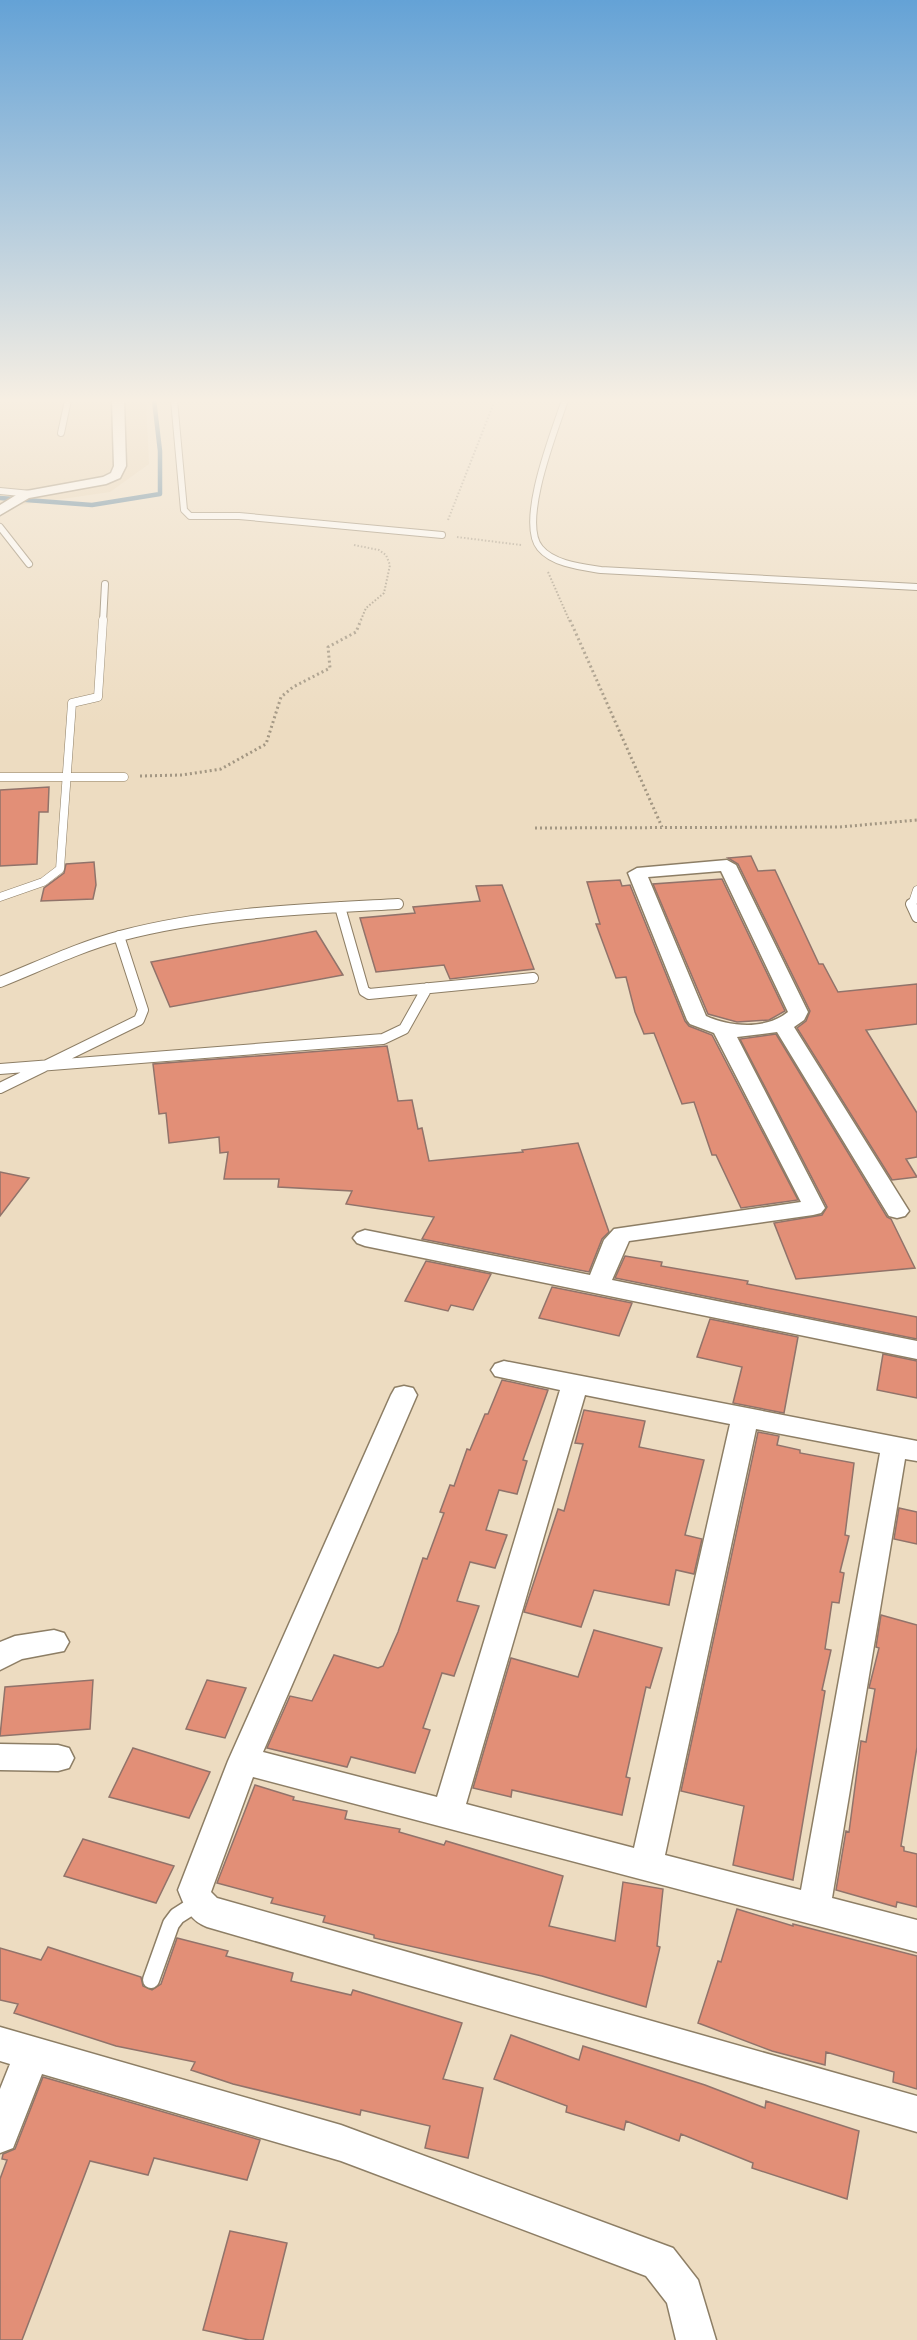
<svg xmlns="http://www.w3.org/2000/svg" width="917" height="2340" font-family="'PT Sans',sans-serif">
	<rect width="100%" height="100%" fill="#eddcc1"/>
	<path fill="#e6d1af" d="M0,400H146L149,464L110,492L0,508Z"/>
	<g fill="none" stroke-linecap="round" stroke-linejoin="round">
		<path stroke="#3d6f90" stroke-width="4.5" d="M0,498L92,505L160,494V451L154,400"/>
	</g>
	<path fill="#e28f77" stroke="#91736a" stroke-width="1.5" d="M49,787L48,812H39L37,864L0,866V790Z
		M751,856L758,871L775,870L819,964H823L838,992L917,984V1024L866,1030L917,1113V1157L906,1159L917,1177L892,1180L797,1028L806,1021L810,1011L738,864L728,858Z
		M94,862L96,885L93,899L41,901L44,888L64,873L66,864Z
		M722,879L785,1011L769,1020L737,1022L708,1014L653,884Z
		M620,880L622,886L630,885L685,1021L689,1026L712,1035L798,1200L741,1208L716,1155H712L694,1102L682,1104L654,1033L644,1034L635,1012L626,977L616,978L596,924H600L587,882Z
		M502,885L534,969L450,979L444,965L376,972L360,918L415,913L413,907L480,901L476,886Z
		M316,931L343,975L170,1007L151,962Z
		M776,1034L887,1217L891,1219L915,1268L796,1279L774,1223L822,1215L827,1207L740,1039Z
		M387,1046L398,1101L412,1100L418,1129L422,1128L429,1161L523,1152L522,1150L578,1143L609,1232L602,1239L589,1272L422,1239L434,1217L346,1204L352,1191L278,1187L279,1179H224L228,1152L220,1153L219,1137L169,1143L166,1113L159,1114L153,1064Z
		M0,1172L29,1178L0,1216Z
		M625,1256L662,1262L661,1266L748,1281L747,1284L917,1317V1339L615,1278Z
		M426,1261L491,1274L473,1310L451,1305L448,1311L405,1301Z
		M552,1287L632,1303L619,1336L539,1318Z
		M710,1319L798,1337L784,1413L733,1403L742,1367L697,1357Z
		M883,1354L917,1361V1398L877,1390Z
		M502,1380L548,1390L523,1460L527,1461L517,1494L499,1490L486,1530L507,1535L495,1568L470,1562L457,1601L479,1606L454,1676L442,1673L423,1728L430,1730L415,1773L351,1757L347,1767L267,1748L290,1696L312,1701L334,1655L378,1668L383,1666L398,1632L423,1558L427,1559L444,1513L440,1512L450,1485L454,1486L467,1449L470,1450L485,1414H488Z
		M584,1410L645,1421L639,1447L704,1460L685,1535L702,1539L694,1574L676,1570L669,1605L594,1590L581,1627L524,1612L558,1509L564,1511L583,1444L575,1443Z
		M758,1432L779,1436L777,1445L800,1450V1453L854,1463L845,1535L849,1536L840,1572L844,1573L839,1603L832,1602L825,1649L831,1650L822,1690L825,1691L793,1880L733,1865L744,1806L681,1791Z
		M899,1508L917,1512V1544L894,1539Z
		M881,1615L917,1625V1747L901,1846L904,1847V1851L917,1854V1907L897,1902L896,1907L836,1890L846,1831L849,1832L861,1741L866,1742L875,1689L869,1688L879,1648L876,1647Z
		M594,1630L662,1648L650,1688L646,1687L626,1777L630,1778L622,1815L512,1790L511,1797L473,1788L511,1658L578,1677Z
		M93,1680L90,1729L0,1736L5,1687Z
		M207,1680L246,1688L225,1738L186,1729Z
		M133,1748L210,1772L189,1818L109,1797Z
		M255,1785L294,1797L293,1800L347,1811L345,1819L400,1829L399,1832L444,1845L446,1841L563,1876L549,1926L615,1941L623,1882L663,1889L657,1946L660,1947L646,2007L542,1976L374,1938V1935L323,1922L325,1916L271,1903L273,1898L217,1883Z
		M83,1839L174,1866L156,1903L64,1876Z
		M737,1909L793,1926V1924L917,1956V2089L893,2082L894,2072L826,2052L825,2065L772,2051L698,2023L718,1961L721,1962Z
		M177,1938L228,1951L226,1956L293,1973L291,1981L351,1995L353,1990L462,2023L443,2079L483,2088L468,2158L425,2148L430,2126L361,2110L360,2115L233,2084L191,2070L195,2062L116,2046L14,2013L18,2004L0,2000V1948L41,1960L48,1947L141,1977L143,1986L152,1990L161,1984Z
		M511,2035L579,2060L583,2046L705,2085L765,2108L766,2101L859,2131L847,2199L752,2168L753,2163L681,2134L679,2141L626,2121L624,2130L566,2112L567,2106L494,2079Z
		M43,2077L260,2140L247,2180L154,2158L148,2175L90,2161L22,2340H0V2179L7,2160L2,2159L3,2154L15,2149Z
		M230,2231L287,2243L263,2340H249L203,2330Z"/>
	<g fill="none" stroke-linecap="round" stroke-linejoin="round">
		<defs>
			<path id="lane-far3" d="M174,400L184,510L190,516H239L442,535
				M565,400C555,430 518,522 540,548C553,564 582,567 601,570L917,587
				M61,433L68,400
				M0,491L31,494
				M0,527L29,564
				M103,622L105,584"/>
			<path id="lane-far2" d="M0,777H124
				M0,897L43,882L60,869L72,703L98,697L103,620
				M371,905L398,904
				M912,905L917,890"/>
			<path id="lane-far1" d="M911,904L917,917
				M340,907L364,991L369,994L533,978
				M0,982C40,966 79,947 120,936C211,912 305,909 398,904
				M0,1069L383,1039L404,1029L427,988
				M0,1088L139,1020L143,1010L119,936"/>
			<path id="lane" d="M151,1980L171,1924L177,1916L199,1902"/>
			<path id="street" d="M112,400H124L126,466L120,478L106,484L29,498L0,515V505L21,492L103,477L111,473L114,466Z
				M727,860L736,865L808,1012L804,1020L794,1027L909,1211L905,1216L897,1218L889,1216L777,1032L737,1037L825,1208L821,1213L813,1215L629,1241L612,1280L917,1341V1359L365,1246L357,1243L353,1238L357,1233L365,1230L590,1275L604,1240L614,1229L801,1202L714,1033L690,1024L687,1020L628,873L637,868ZM721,871L788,1012C766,1030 730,1027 706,1016L648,877Z
				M504,1361L917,1441V1461L905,1459L832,1898L917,1920V1952L253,1777L211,1892L217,1898L917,2096V2132L207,1927C189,1920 185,1907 178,1890L228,1761L391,1395L395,1388L404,1386L413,1388L417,1395L263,1752L437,1797L560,1390L495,1376L491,1370L495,1364ZM585,1395L730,1424L634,1848L466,1804ZM756,1429L880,1453L801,1890L665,1855Z
				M54,1630L64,1633L69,1642L64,1651L22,1659L0,1670V1642L15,1636Z
				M0,1744L58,1745L69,1748L74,1758L69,1768L58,1771L0,1770Z
				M0,2027L341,2125L673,2248L698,2280L716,2340H676L667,2303L646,2276L341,2161L42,2074L13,2148L0,2153V2089L10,2064L0,2061Z"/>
		</defs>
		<use href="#lane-far3" stroke="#8d7e65" stroke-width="8"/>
		<use href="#lane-far2" stroke="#8d7e65" stroke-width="9"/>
		<use href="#lane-far1" stroke="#8d7e65" stroke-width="12"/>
		<use href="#lane" stroke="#8d7e65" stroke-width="19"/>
		<use href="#street" stroke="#8d7e65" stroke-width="3"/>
		<path stroke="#a39783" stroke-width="2" stroke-dasharray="1.5 2" stroke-linecap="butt" d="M448,520L495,400
			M457,537L521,545
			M354,545L379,550L386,555L390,565L384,593L366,608L360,622
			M548,572L570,622"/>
		<path stroke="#a39783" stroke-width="3" stroke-dasharray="2 3" stroke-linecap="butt" d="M570,620L662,827
			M140,776L182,775L221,769L266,744L281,697L293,687L330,668L328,647L356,632L361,620
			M535,828L840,827L917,820"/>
		<use href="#lane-far3" stroke="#fff" stroke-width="6"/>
		<use href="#lane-far2" stroke="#fff" stroke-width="8"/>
		<use href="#lane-far1" stroke="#fff" stroke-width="10"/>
		<use href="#lane" stroke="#fff" stroke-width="16"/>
		<use href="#street" fill="#fff" fill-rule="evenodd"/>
	</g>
	<linearGradient id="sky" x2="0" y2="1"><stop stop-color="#64a2d6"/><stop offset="0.55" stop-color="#f7efe3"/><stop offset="1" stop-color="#f7efe3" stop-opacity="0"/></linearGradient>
	<rect width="917" height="728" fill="url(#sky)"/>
</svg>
